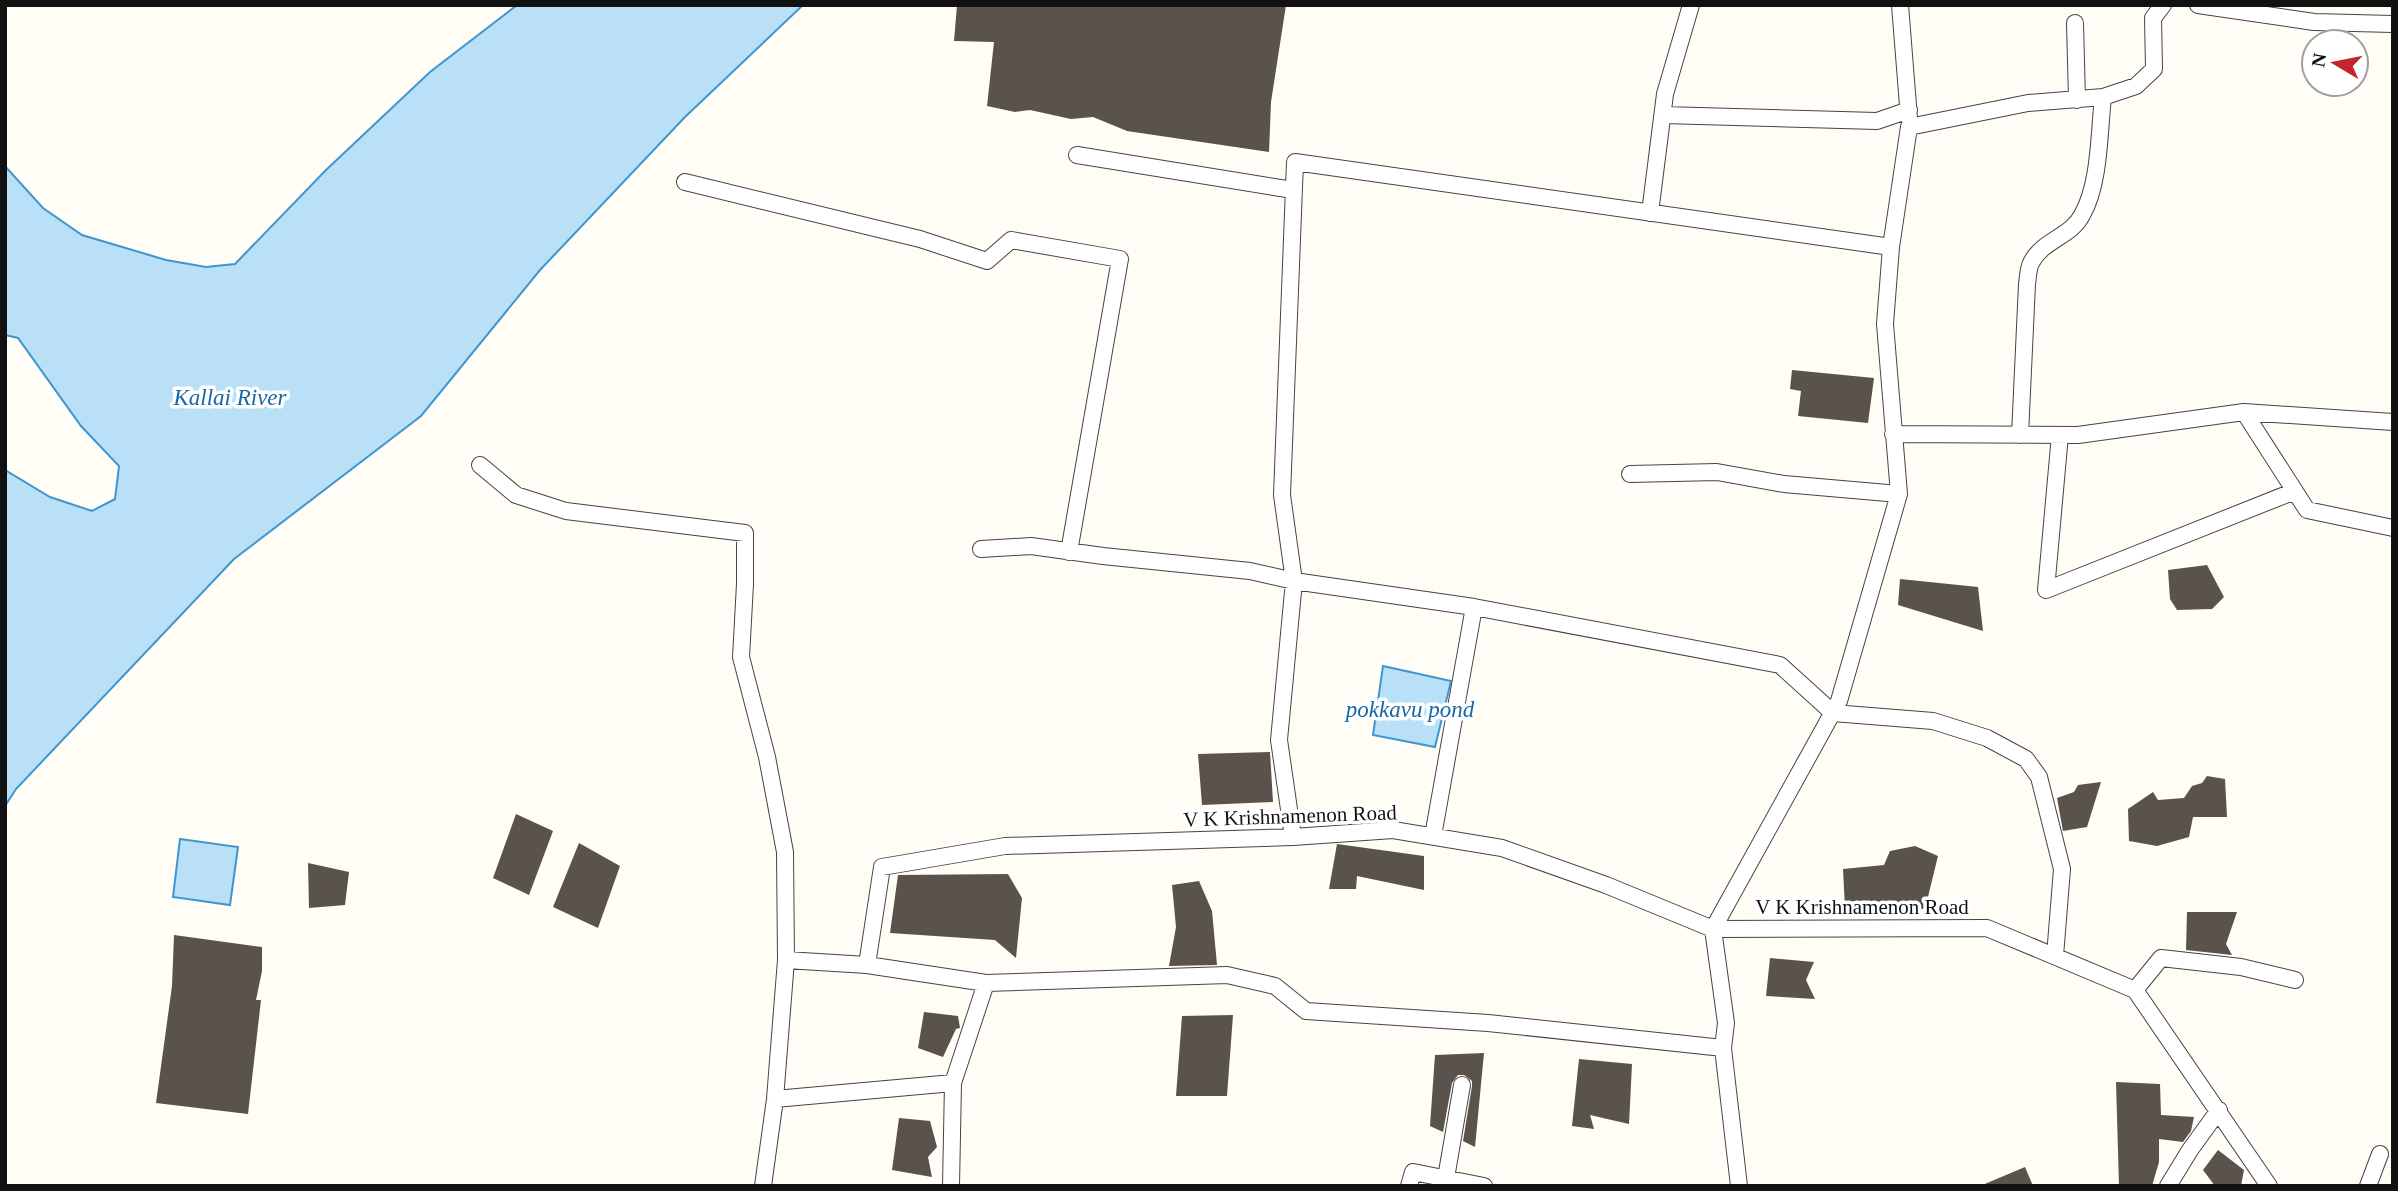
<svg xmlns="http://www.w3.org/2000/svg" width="2398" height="1191" font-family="Georgia,serif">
	<rect width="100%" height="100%" fill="#fffdf5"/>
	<path fill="#b9e0f7" stroke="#3f96cf" stroke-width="2" d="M517,5H803L685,117L540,270L421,416L234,559L16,789L5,806V470L50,497L92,511L115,499L119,466L81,426L18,338L5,335V166L43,208L82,235L166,260L206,267L235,264L326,170L430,72Z
		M1383,666L1451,681L1435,747L1373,735Z
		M180,839L238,847L230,905L173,897Z"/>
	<path fill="#5a524d" d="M957,5H1286L1271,102L1269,152L1127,131L1093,117L1071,119L1030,110L1015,112L987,106L994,42L954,41Z
		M1792,370L1874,378L1868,423L1798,416L1801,391L1790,389Z
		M2207,565L2224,597L2212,609L2177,610L2170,599L2168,570Z
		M1900,579L1978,587L1983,631L1898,605Z
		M1270,752L1273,802L1202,805L1198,754Z
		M2207,776L2225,779L2227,817H2193L2189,837L2157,846L2129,841L2128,809L2153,792L2158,800L2184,798L2192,786L2202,783Z
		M2101,782L2087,827L2063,831L2057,798L2074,792L2078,785Z
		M516,814L553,831L529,895L493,878Z
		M579,843L620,866L598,928L553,907Z
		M1337,844L1424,856V890L1357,876L1356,889H1329Z
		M1915,846L1938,856L1925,909H1845L1843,869L1884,865L1890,851Z
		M308,863L349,872L345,905L309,908Z
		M1008,874L1022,898L1016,958L995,940L890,933L898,875Z
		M1199,881L1212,911L1217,965L1169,966L1176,927L1172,885Z
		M2187,912H2237L2226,944L2232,955L2186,950Z
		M174,935L262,947V971L256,1000H261L248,1114L156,1103L172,986Z
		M1770,958L1814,962L1806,980L1815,999L1766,996Z
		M924,1012L958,1016L960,1028L956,1029L943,1057L918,1048Z
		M1233,1015L1227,1096H1176L1182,1016Z
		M1484,1053L1475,1147L1463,1141L1472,1086V1081L1464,1075H1458L1452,1083L1443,1132L1430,1126L1435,1055Z
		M1579,1059L1632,1064L1629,1124L1590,1115L1594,1129L1572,1126Z
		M2116,1082L2160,1084L2161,1115L2194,1117L2191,1131L2183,1142L2159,1139V1162L2152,1186H2119Z
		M899,1118L930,1121L937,1147L928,1157L932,1177L892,1170Z
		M2218,1150L2244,1170L2241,1186H2215L2203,1170Z
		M2025,1167L2033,1186H1980Z"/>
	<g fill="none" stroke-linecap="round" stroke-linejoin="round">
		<defs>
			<path id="minor" d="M1900,5L1909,118
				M2198,5L2314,22L2393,24
				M2075,23L2077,100
				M1663,115L1877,121L1909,110
				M1077,155L1293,190
				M685,182L920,239L987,261L1011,240L1120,259L1069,552
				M1650,213L1665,94L1691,5
				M2244,412L2393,422
				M1893,434L2078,435L2244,412L2307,510L2393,528
				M2020,435L2027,284C2028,278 2028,269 2031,263C2042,240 2071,237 2082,215C2100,184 2099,132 2103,97
				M2060,435L2046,590L2295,491
				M480,465L516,495L566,511L745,533V584L741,657L767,757L785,852L786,960
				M1630,474L1717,472L1784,484L1899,494
				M981,549L1031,546L1103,556L1250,571L1294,581L1474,607L1433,836
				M1474,607L1780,665L1833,713L1933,721L1987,738L2026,759L2039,777L2062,869L2055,956
				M1293,837L1279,740L1294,581L1282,495L1295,162L1891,247
				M867,965L986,983L1227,975L1275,986L1306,1011L1488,1023L1723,1048L1739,1186
				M2135,990L2161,958L2241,967L2295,980
				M1723,1048L1726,1023L1713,929L1839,701L1899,494L1885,324L1891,247L1909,127L2028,103L2103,97L2136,86L2154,69L2153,18L2163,5
				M953,1083L986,983
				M775,1099L953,1083L951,1186
				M1446,1178L1462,1085
				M763,1186L775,1099L786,960L867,965L882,867L1005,846L1293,837L1393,830L1502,848L1606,885L1713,929L1987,928L2135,990L2269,1186
				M1409,1186L1413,1172L1484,1186
				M2168,1186L2190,1150L2219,1110
				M2368,1186L2380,1154"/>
		</defs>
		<use href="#minor" stroke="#444" stroke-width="18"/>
		<use href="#minor" stroke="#fff" stroke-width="16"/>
	</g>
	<g text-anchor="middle" stroke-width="7" stroke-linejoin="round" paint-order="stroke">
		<g font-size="21" fill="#111" stroke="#fff">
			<text transform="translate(1290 816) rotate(-2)" y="7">V K Krishnamenon Road</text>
			<text x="1862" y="914">V K Krishnamenon Road</text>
		</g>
		<g font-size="23" font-style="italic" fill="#1768a6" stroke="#fff">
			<text x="230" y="405">Kallai River</text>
			<text x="1410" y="717">pokkavu pond</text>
		</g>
	</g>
	<rect width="2398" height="1191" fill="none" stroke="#111111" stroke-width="14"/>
	<g transform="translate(2335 63) rotate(280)"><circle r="33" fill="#ffffff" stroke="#a0a0a0" stroke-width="2"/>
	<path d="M0-5L12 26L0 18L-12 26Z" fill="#c4262e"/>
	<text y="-10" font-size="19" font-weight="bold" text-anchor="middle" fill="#111111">N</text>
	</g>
</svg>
